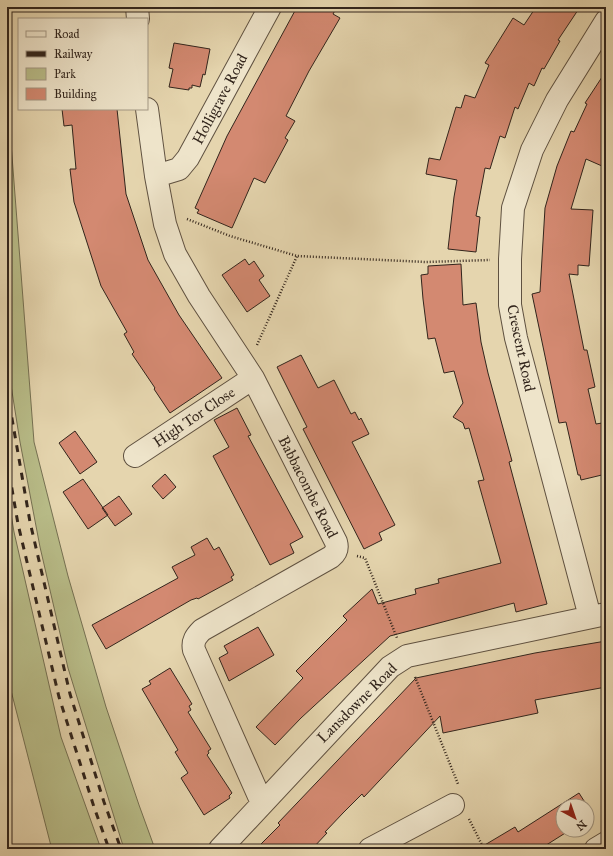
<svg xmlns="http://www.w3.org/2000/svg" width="613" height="856" font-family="'IM FELL Great Primer',serif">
	<rect width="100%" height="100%" fill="#e5d5ae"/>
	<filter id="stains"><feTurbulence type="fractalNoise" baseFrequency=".005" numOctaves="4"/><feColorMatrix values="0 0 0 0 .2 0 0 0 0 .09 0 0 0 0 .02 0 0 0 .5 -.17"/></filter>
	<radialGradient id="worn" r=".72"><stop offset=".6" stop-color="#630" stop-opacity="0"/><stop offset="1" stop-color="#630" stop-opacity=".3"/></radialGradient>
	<path fill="#b8bc88" stroke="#757052" d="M7,91L34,442L68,576L106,707L139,805L155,849H124L68,668L40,547L20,442L7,360Z
		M7,490L14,532L61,737L101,849H52L51,846L7,675Z"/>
	<path fill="#d38971" stroke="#32251c" d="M297,7H337L333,14L340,18L309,71L286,116L295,121L285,138L288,140L265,183L254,178L232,228L197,213L199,210L195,208L227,136Z
		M536,7H580L558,40L560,41L544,69L542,68L534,86L529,83L518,109L515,107L505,138L500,136L490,169L485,168L476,216L480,217L476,252L448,249L454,197L457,180L426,174L429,158L440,160L456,107L461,108L465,95L475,98L489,65L485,63L513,18L524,25Z
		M174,43L210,49L205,75L203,74L200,87L192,85V88H189V90L169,87L173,69L169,68Z
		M606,71V154L602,166L586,159L571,209L593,210L589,266L578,265V275L569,274L584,350H587L595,387L588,389L596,424L602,423L606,440V474L581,480L580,475H578L566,422L559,423L532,294L540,292L545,208L557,166L571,131L574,132L587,104L585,103Z
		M62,109H117L126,194L148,260L179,315L222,378L170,413L154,389L155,388L132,354L134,352L124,334L127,332L101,286L74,202L70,169H76L72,125L64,126Z
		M245,259L249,265L254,261L264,276L259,280L270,296L247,312L222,275Z
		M461,264L463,305L476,303L481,342L488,373L512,461L509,462L547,604L516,612L514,603L390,636L301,718L275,745L256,727L303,678L296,671L347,620L343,616L372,589L378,604L416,594L415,589L439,583L438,579L501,563L478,481L484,480L469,428L465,429L463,423L453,417L463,403L454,371L444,373L435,338L428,339L423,299L421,275L428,274V266Z
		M301,355L318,388L334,380L351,414L355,412L359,420L361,418L369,434L352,442L395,525L379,533L382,540L364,549L303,429L307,427L277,367Z
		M237,408L251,435L248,436L303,537L290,544L294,553L270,565L213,456L229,447L214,420Z
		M75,431L97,462L80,474L59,443Z
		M165,474L176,487L163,499L152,486Z
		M83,479L108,515L88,529L63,492Z
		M119,496L132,514L115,526L102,508Z
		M207,538L214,550L219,547L234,575L231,577L233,580L198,599L197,598L191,600L106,649L92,625L178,578L172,567L195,555L191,547Z
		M258,627L274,655L229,681L219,658L228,653L224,646Z
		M606,641V687L535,700L538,713L443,733L440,716L364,797L362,794L343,813L325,832L327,833L312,849H256L280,825L278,823L416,678L535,653Z
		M170,668L192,704L189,706L191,710L188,712L211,749L208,751L209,753L207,755L232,793L229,796L230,798L204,815L181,778L188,773L175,752L178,750L142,689L151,684L149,681Z
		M579,793L593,815L587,819V806H563V830H570L540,849H478L515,827L518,832Z"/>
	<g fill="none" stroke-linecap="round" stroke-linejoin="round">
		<defs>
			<path id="minor" d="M137,7L138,19
				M147,109L156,176L165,224L175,254L199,296L253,378L336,542C338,549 336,553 331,557L202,630C196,636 192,641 194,650L262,803
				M156,176L179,169L188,158L270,7
				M135,456L253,378
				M590,617L516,338L510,305V259L513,208L532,150L557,100L606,21
				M220,849L390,667L407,656L606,614
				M370,849L453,805
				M596,849L606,843"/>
		</defs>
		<use href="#minor" stroke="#5f5140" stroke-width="24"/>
		<path stroke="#32251c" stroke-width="2.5" stroke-dasharray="1 2" stroke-linecap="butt" d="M187,219L230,236L297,256L426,262L490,260
			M257,345L297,256
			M357,556L365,558L397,638
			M415,677L458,784
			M469,819L484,849"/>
		<use href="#minor" stroke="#eee4ca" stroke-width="22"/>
		<path stroke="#32251c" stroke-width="3" stroke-dasharray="7 7" stroke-linecap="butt" d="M7,390L30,522L70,694L104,802L121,849
			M7,460L18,524L59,697L94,807L109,849"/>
	</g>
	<g text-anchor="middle" stroke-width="3" stroke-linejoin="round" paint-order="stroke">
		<g font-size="15" fill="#32251c" stroke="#eee4ca">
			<text transform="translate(220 99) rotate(-62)" y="5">Holligrave Road</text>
			<text transform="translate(521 348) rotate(78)" y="5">Crescent Road</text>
			<text transform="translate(194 417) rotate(-34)" y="5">High Tor Close</text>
			<text transform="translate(308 487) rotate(63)" y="5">Babbacombe Road</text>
			<text transform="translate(357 703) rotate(-45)" y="5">Lansdowne Road</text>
		</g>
	</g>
	<rect width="613" height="856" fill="none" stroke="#e5d5ae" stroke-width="24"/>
	<rect x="8" y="8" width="597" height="840" fill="none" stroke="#32251c" stroke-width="2"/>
	<rect x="12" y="12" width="589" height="832" fill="none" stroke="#32251c"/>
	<rect x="18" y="18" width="130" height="92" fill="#eee4ca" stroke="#a39884"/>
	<rect x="26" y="31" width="20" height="6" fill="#eee4ca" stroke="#a39884"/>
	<text x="54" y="38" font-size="12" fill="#32251c">Road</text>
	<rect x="26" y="51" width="20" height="6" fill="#32251c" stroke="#a39884"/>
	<text x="54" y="58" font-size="12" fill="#32251c">Railway</text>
	<rect x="26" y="68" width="20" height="12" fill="#b8bc88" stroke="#a39884"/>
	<text x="54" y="78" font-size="12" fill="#32251c">Park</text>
	<rect x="26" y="88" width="20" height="12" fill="#d38971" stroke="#a39884"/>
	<text x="54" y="98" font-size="12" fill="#32251c">Building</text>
	<g transform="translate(575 818) rotate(140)"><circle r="19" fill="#eee4ca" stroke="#a39884"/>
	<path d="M0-3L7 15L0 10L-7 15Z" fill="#8f2418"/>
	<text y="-6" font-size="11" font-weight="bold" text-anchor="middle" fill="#32251c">N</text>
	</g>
	<rect width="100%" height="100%" filter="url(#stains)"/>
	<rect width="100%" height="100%" fill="url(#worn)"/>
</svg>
